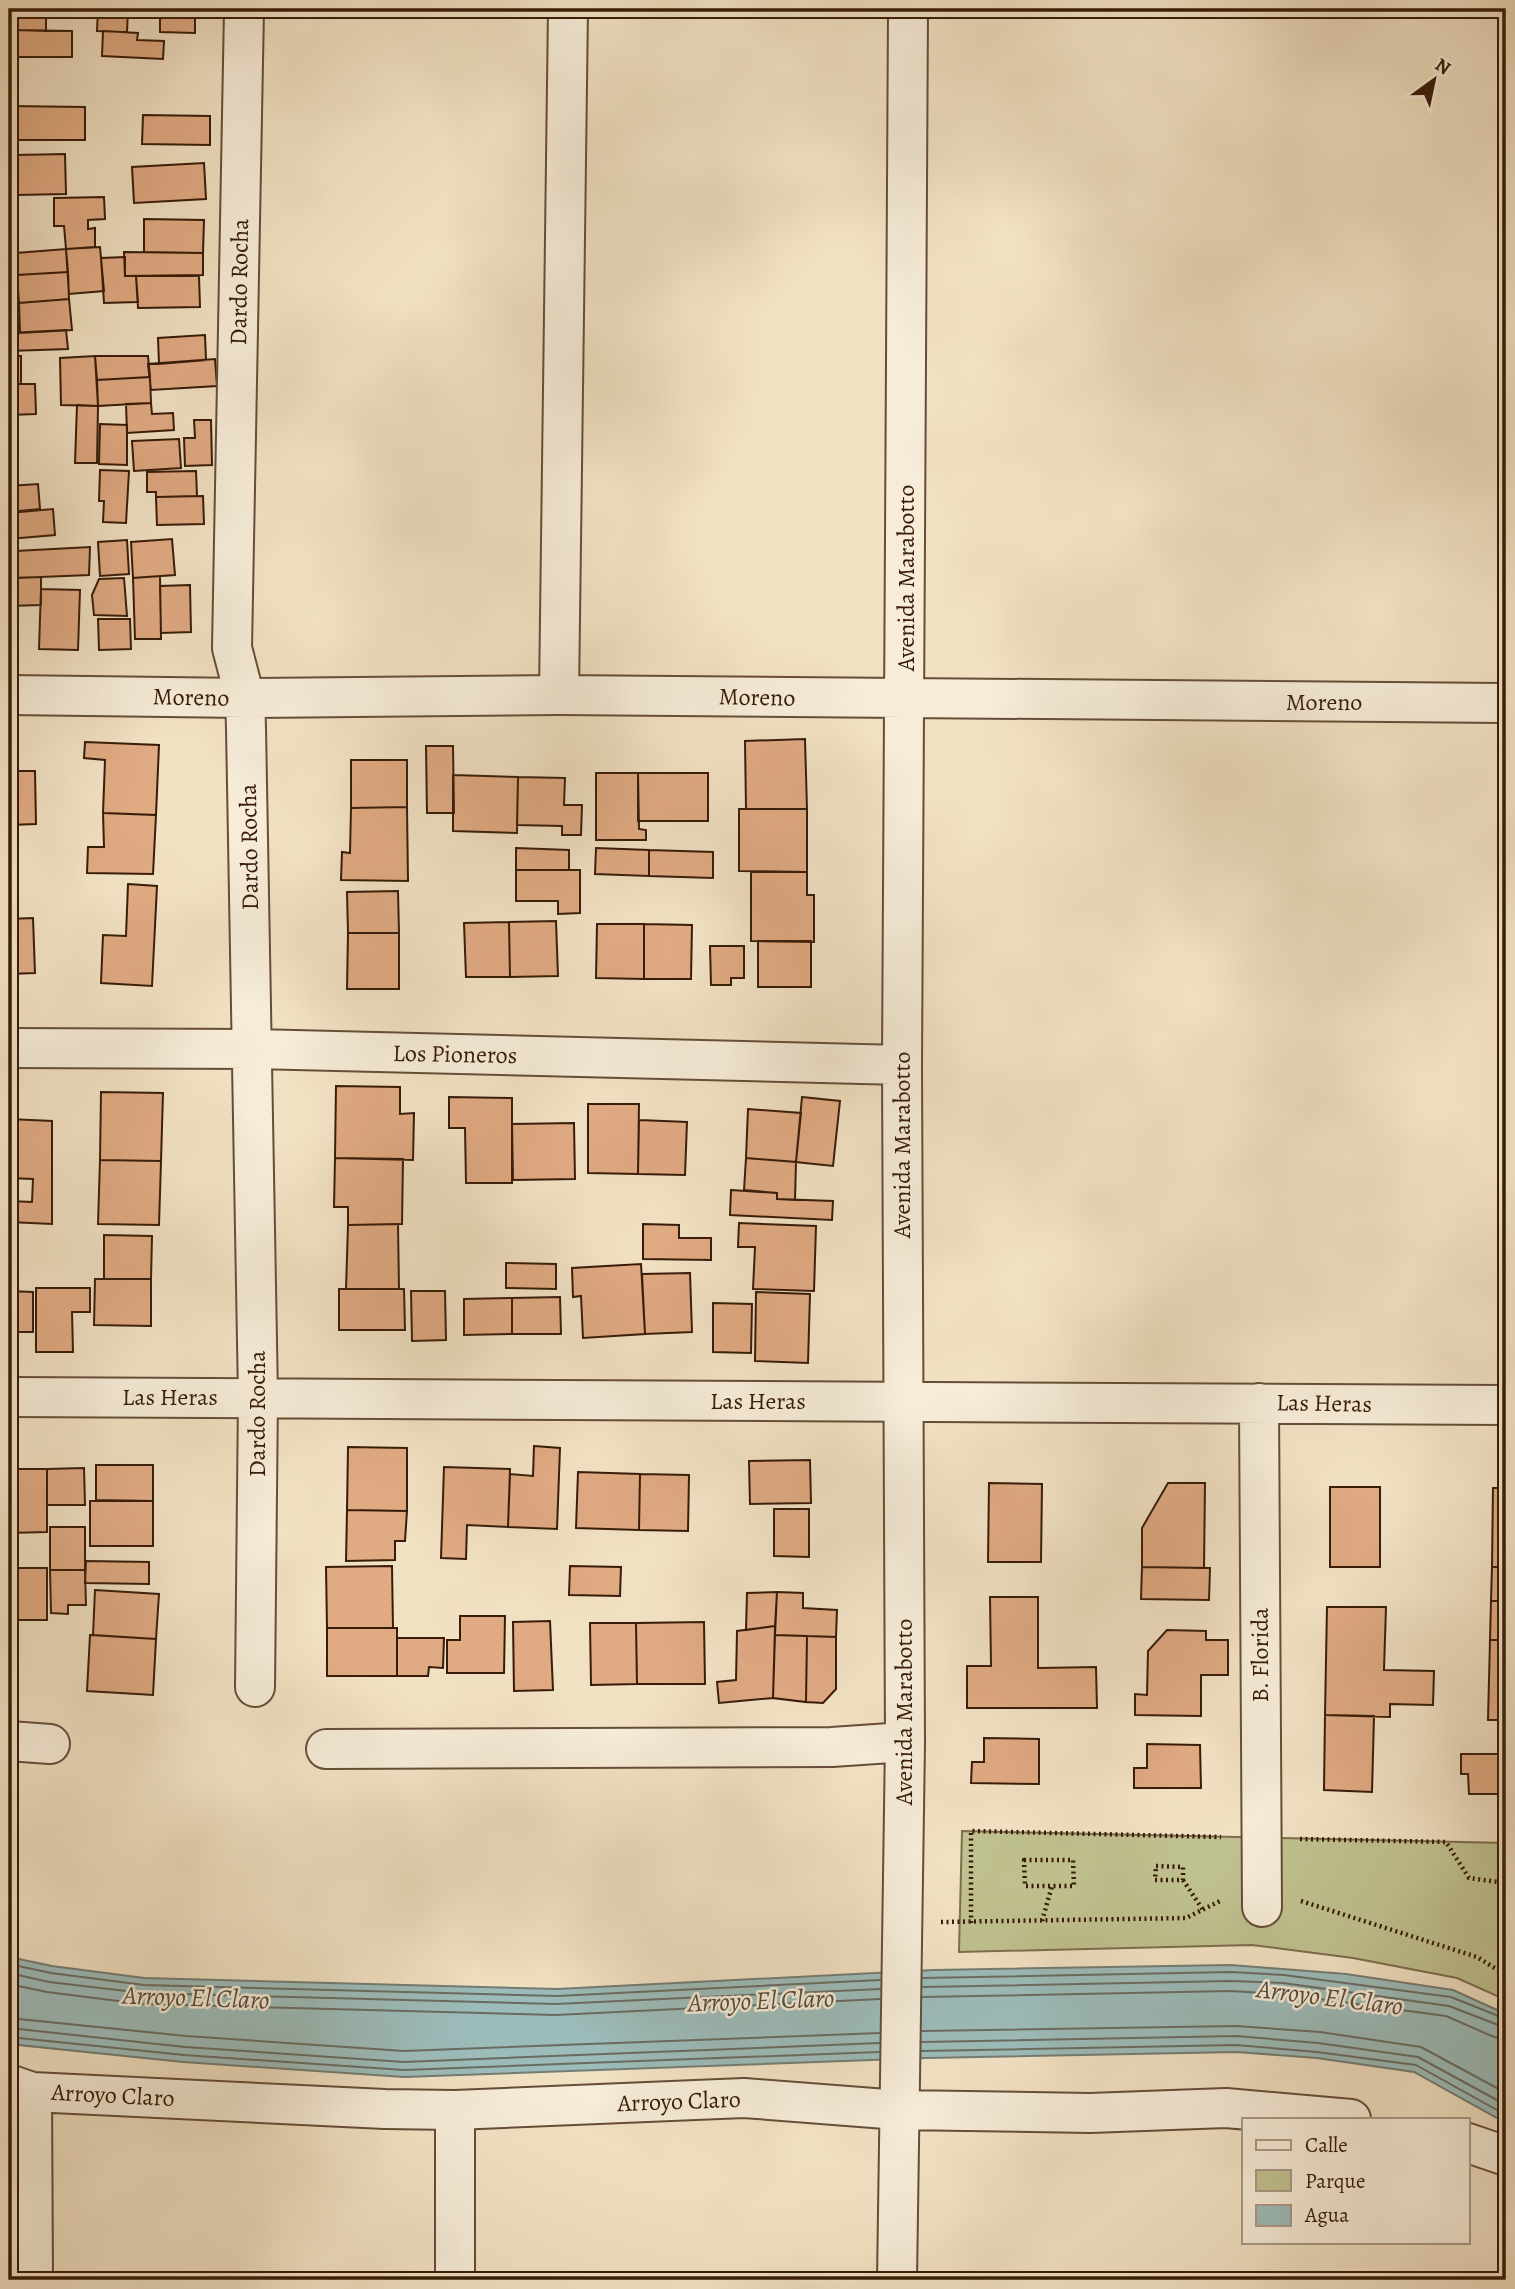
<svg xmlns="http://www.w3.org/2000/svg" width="1515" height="2289" font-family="Alegreya,serif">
	<rect width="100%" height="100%" fill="#f1e1c3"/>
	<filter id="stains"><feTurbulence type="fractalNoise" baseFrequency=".00286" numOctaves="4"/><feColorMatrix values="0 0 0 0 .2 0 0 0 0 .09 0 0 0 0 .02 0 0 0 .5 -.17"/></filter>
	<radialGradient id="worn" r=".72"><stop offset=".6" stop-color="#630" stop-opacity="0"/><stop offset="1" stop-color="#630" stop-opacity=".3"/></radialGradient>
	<path fill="#c0c190" stroke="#7c6e4c" stroke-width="2" d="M962,1831L1506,1843V2000L1457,1978L1353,1958L1252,1945L959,1952Z"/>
	<path fill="#9cbcba" stroke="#747c73" stroke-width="2" d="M9,1957L52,1966L144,1978L557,1989L934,1970L1231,1965L1346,1974L1453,1990L1506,2014V2123L1414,2072L1317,2058L1237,2052L926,2058L404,2077L183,2062L9,2044Z"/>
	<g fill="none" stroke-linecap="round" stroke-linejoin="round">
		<path stroke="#6a6c62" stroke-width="2" d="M9,1964L51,1973L144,1985L557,1996L880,1980
			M9,1973L49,1982L143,1993L556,2004L880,1989
			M922,1978L1231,1972L1284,1975L1451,1997L1506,2019
			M9,1984L47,1992L142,2004L556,2015L880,1999
			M922,1987L1231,1981L1283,1983L1449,2006L1506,2028
			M922,1997L1231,1991L1282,1994L1446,2016L1494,2037L1506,2039
			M9,2018L186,2036L404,2051L880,2033
			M9,2028L185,2047L404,2062L880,2043
			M922,2031L1236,2026L1320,2032L1421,2047L1506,2093
			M9,2037L184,2055L404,2070L879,2052
			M922,2042L1236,2036L1318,2043L1418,2057L1506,2105
			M921,2051L1236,2045L1317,2052L1416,2065L1506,2115"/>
	</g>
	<path fill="#e0aa83" stroke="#381c09" stroke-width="2" d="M16,9H46V31L16,30Z
		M46,9H68V14H46Z
		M68,9H98V15L68,14Z
		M98,9H128L127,32L97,31Z
		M160,9H195V33L160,32Z
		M9,23H16V49L9,48Z
		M16,30L72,31V57H16Z
		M103,31L138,33L137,40L164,41L163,59L102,56Z
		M9,106L85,107V140H9Z
		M143,115L210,116V145L142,144Z
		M65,154L66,194L17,195L16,155Z
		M204,163L206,199L134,203L132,167Z
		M104,197L105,219L88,220V229L95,228V247L66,249L64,226H54V198Z
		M144,219L204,220L203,253L144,252Z
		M100,247L104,291L69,294L66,249Z
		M66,249L68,272L17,275L16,253Z
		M124,252L203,253V275L125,276Z
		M125,257V276H136L138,302L104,303L101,258Z
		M68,272L69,299L19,303L17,275Z
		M136,276H199L200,307L138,308Z
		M69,299L72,330L20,333L19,303Z
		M19,303L20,333H9V304Z
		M66,330L68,349L9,351V333Z
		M205,335L206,360L159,364L158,338Z
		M9,356H21V384H9Z
		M95,356H148L150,377L97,380Z
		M95,356L98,406L61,405L60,358Z
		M215,359L217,386L151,390L148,364Z
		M150,377L151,403L98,406L97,380Z
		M9,384H35L36,414L9,415Z
		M151,403L152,414L173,413L174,430L127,433L126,404Z
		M77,405L98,406L97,463H75Z
		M194,420H211L212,465L185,466L184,438H195Z
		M100,424L127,425V465L99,464Z
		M179,439L181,468L134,471L132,441Z
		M100,470L129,471L126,523L103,522L104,501H99Z
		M196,471L197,496L156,497V492H147V472Z
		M38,484L40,509L9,512V486Z
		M203,496L204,524L157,525L156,497Z
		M53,509L55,535L9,539V513Z
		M9,539H14L17,566H9Z
		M172,539L175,575L133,578L131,542Z
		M127,540L129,574L100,576L98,542Z
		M90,547L89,575L17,578L16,551Z
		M160,576L161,639H135L133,578Z
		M41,577V605L9,606V578Z
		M124,578L127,616L94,615L92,595L99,579Z
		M190,585L191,632L161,633L160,586Z
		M41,589L80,590L78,650L39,649Z
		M98,619H130L131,649L99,650Z
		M805,739L807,809H746L745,741Z
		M85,742L159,745L156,815L103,813L105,760L84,758Z
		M426,746H453L454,813H427Z
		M351,760H407V807L351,808Z
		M9,771H35L36,824L9,825Z
		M596,773H638L639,829L646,830V840H596Z
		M638,773H708V821H638Z
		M453,775L518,777L517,833L453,831Z
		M518,777L565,778L564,805H582L581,835H562V826L517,825Z
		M407,807L408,881L341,880L342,852L350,853L351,808Z
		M739,809H807V872L739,871Z
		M103,813L156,815L153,874L87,873L88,847H104Z
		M516,848L569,850V870H516Z
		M596,848L649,850V876L595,874Z
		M649,850L713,852V878L649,876Z
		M516,870H580V913L558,914V901H516Z
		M751,872H807V895H814V942L751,941Z
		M128,884L157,886L152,986L101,983L103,935L126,936Z
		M398,891L399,933H348L347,892Z
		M33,918L35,973L9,974V919Z
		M556,921L558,976L510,977L509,922Z
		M509,922L510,977H466L464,923Z
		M597,924H644V979L596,978Z
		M644,924L692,925L691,979H644Z
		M348,933H399V989H347Z
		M758,941H811V987H758Z
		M710,946H744V978H731V985H711Z
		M336,1086L400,1087V1114L414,1113L413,1160L335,1158Z
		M101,1092L163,1093L161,1161L100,1160Z
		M449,1097L512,1098V1183H466L465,1128H449Z
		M802,1097L840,1101L833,1166L796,1162Z
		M588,1104H639L638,1174L588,1173Z
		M748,1109L801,1113L796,1162L746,1158Z
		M9,1119L52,1121V1224L9,1222L10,1201L32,1202L33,1179L9,1178Z
		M639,1120L687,1122L685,1175L638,1174Z
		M574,1123L575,1179L513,1180L512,1124Z
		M335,1158L403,1159L402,1224L348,1225V1207H334Z
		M746,1158L796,1162L795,1200L777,1199V1193L744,1190Z
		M100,1160L161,1161L159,1225L98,1224Z
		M731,1190L777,1193V1199L833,1201L832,1220L730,1215Z
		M739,1223L816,1226L814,1291L753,1289L755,1247H738Z
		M398,1224L399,1289H346L348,1225Z
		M643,1224L679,1225V1238H711V1260L643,1259Z
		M104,1235L152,1236L151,1279H104Z
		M506,1263L556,1264V1289L506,1288Z
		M641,1264L645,1334L583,1338L581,1296L573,1297L572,1268Z
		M690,1273L692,1332L645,1334L642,1274Z
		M95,1279H151V1326L94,1325Z
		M36,1288H90V1312H72L73,1352H36Z
		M339,1289H404L405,1330H339Z
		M9,1291L33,1292V1332H9Z
		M411,1291H445L446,1340L412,1341Z
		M756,1292L810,1294L808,1363L755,1361Z
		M560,1297L561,1334H512V1298Z
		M512,1298V1334L464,1335V1299Z
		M713,1303L752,1304L751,1353L713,1352Z
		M534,1446L560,1448L557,1529L508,1527L510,1474L533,1476Z
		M348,1447L407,1448V1511L347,1510Z
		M810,1460L811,1503L750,1504L749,1461Z
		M96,1465H153V1501L96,1500Z
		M444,1467L510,1469L508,1527L467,1525L466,1559L441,1558Z
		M84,1468L85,1505H47V1469Z
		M9,1469H47V1532L9,1533Z
		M578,1472L640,1474L639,1530L576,1528Z
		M640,1474L689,1475L688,1531L639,1530Z
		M989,1483L1042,1484L1041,1562H988Z
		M1168,1483H1205L1204,1568L1142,1567V1528Z
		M1330,1487H1380V1567H1330Z
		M1493,1488H1506V1567H1492Z
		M90,1501H153V1546H90Z
		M774,1509H809V1557L774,1556Z
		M347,1510L407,1511L405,1541H395V1560L346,1561Z
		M50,1527H85V1570H50Z
		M86,1561L149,1562V1584L85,1583Z
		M392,1566L393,1628H327L326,1567Z
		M570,1566L621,1567L620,1596L569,1595Z
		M1142,1567L1210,1568L1209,1600L1141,1599Z
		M1492,1567H1506V1601H1491Z
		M9,1568H47V1620H9Z
		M50,1570H85L86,1605H68V1614L51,1613Z
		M95,1590L159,1594L156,1639L93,1635Z
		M777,1592L803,1593V1608L837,1610L836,1637L775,1635Z
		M777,1592L775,1626L746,1630L747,1593Z
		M990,1597H1038V1668L1096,1667L1097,1708H967V1666H991Z
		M1491,1601H1506V1640H1490Z
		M1327,1607H1386L1384,1670L1434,1671L1433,1705L1390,1704V1717L1325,1715Z
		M460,1616H505L504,1673H447V1640H460Z
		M550,1621L553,1690L514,1691L513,1622Z
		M704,1622L705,1684H637L636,1623Z
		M590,1623H636L637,1684L591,1685Z
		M775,1626L773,1698L719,1703L717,1682L736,1680L737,1631Z
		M327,1628H397V1676H327Z
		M1167,1630L1206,1631V1640H1228V1675H1201V1716L1135,1715V1694L1147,1695L1148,1651Z
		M90,1635L156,1639L153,1695L87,1691Z
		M775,1635L807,1636L806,1702L773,1698Z
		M807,1636L836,1637V1689L823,1703L806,1702Z
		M397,1638H444L443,1668L429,1667L428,1676H397Z
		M1490,1640H1506V1720H1488Z
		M1325,1715L1374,1716L1372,1792L1324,1790Z
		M984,1738L1039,1739V1784L971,1783L972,1762H984Z
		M1147,1744L1200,1745L1201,1788H1134V1768H1147Z
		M1461,1754H1506V1794H1469L1468,1774H1461Z"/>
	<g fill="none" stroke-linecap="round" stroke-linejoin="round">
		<defs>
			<path id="minor" d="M244,9L232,648L245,698L246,728L258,1397L255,1687
				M9,695L245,698L559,695L1506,703
				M559,695L568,9
				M9,1048L254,1049L902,1065
				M9,1397L1506,1405
				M1259,1403L1262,1907
				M9,1741L50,1744
				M326,1749L832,1747L905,1742
				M9,2084L32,2092L385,2109L455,2110L744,2098L899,2110L1090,2113L1226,2108L1351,2119
				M32,2092L33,2280
				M455,2110V2280
				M1468,2143L1506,2156
				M897,2280L905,1742L902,1065L908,9"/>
		</defs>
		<use href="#minor" stroke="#664d38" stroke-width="42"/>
		<path stroke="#381c09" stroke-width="4.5" stroke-dasharray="2 3.5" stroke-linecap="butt" d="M1300,1839L1446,1842L1469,1878L1506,1883
			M1024,1860H1073L1074,1886H1025Z
			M1156,1866L1183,1867V1880H1155Z
			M1183,1880L1203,1910
			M1301,1901L1477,1957L1506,1975
			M1042,1921L1052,1886
			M941,1922L1186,1918L1222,1900
			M971,1923V1831L1221,1837"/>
		<use href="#minor" stroke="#f6ecd8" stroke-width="38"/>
	</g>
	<g text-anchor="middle" stroke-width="5" stroke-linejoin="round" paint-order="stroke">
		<g font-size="24" fill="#381c09" stroke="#f6ecd8">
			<text transform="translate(239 282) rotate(-89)" y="8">Dardo Rocha</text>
			<text transform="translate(906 578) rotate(-90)" y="8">Avenida Marabotto</text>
			<text transform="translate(191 697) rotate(1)" y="8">Moreno</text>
			<text transform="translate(757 697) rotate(1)" y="8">Moreno</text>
			<text x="1324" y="710">Moreno</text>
			<text transform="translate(249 847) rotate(-91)" y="8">Dardo Rocha</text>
			<text transform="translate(455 1054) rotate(1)" y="8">Los Pioneros</text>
			<text transform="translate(902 1145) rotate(-90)" y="8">Avenida Marabotto</text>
			<text x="170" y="1405">Las Heras</text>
			<text x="758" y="1409">Las Heras</text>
			<text transform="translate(1324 1403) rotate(1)" y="8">Las Heras</text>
			<text transform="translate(257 1414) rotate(-90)" y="8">Dardo Rocha</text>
			<text transform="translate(1260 1655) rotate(-90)" y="8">B. Florida</text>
			<text transform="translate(904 1712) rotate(-90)" y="8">Avenida Marabotto</text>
			<text transform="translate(113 2095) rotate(3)" y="8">Arroyo Claro</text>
			<text transform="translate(679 2101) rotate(-2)" y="8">Arroyo Claro</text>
		</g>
		<g font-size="26" font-style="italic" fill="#564c3e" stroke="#f6ecd8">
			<text transform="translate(196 1997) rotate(2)" y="9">Arroyo El Claro</text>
			<text transform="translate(1330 1997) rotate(7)" y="9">Arroyo El Claro</text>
			<text transform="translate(761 2000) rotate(-2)" y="9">Arroyo El Claro</text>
		</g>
	</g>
	<rect width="1515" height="2289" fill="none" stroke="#f1e1c3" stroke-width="35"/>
	<rect x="10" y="10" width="1494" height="2268" fill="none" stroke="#381c09" stroke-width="3.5"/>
	<rect x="18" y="18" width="1480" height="2254" fill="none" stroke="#381c09" stroke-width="2"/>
	<rect x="1242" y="2118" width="228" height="126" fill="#f6ecd8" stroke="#aa9985" stroke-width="2"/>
	<rect x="1256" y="2140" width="35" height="10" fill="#f6ecd8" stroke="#aa9985" stroke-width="2"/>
	<text x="1305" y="2152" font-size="21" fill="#381c09">Calle</text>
	<rect x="1256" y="2170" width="35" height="21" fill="#c0c190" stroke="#aa9985" stroke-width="2"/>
	<text x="1305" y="2188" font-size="21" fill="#381c09">Parque</text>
	<rect x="1256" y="2205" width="35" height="21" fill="#9cbcba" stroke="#aa9985" stroke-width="2"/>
	<text x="1305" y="2222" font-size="21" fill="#381c09">Agua</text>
	<g transform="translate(1434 80) rotate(33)" stroke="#f6ecd8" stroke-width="5" paint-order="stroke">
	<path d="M0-5L12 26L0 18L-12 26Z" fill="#381c09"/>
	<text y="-10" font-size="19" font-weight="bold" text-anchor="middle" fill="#381c09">N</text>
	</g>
	<rect width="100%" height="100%" filter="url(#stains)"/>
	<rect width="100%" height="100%" fill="url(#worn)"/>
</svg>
